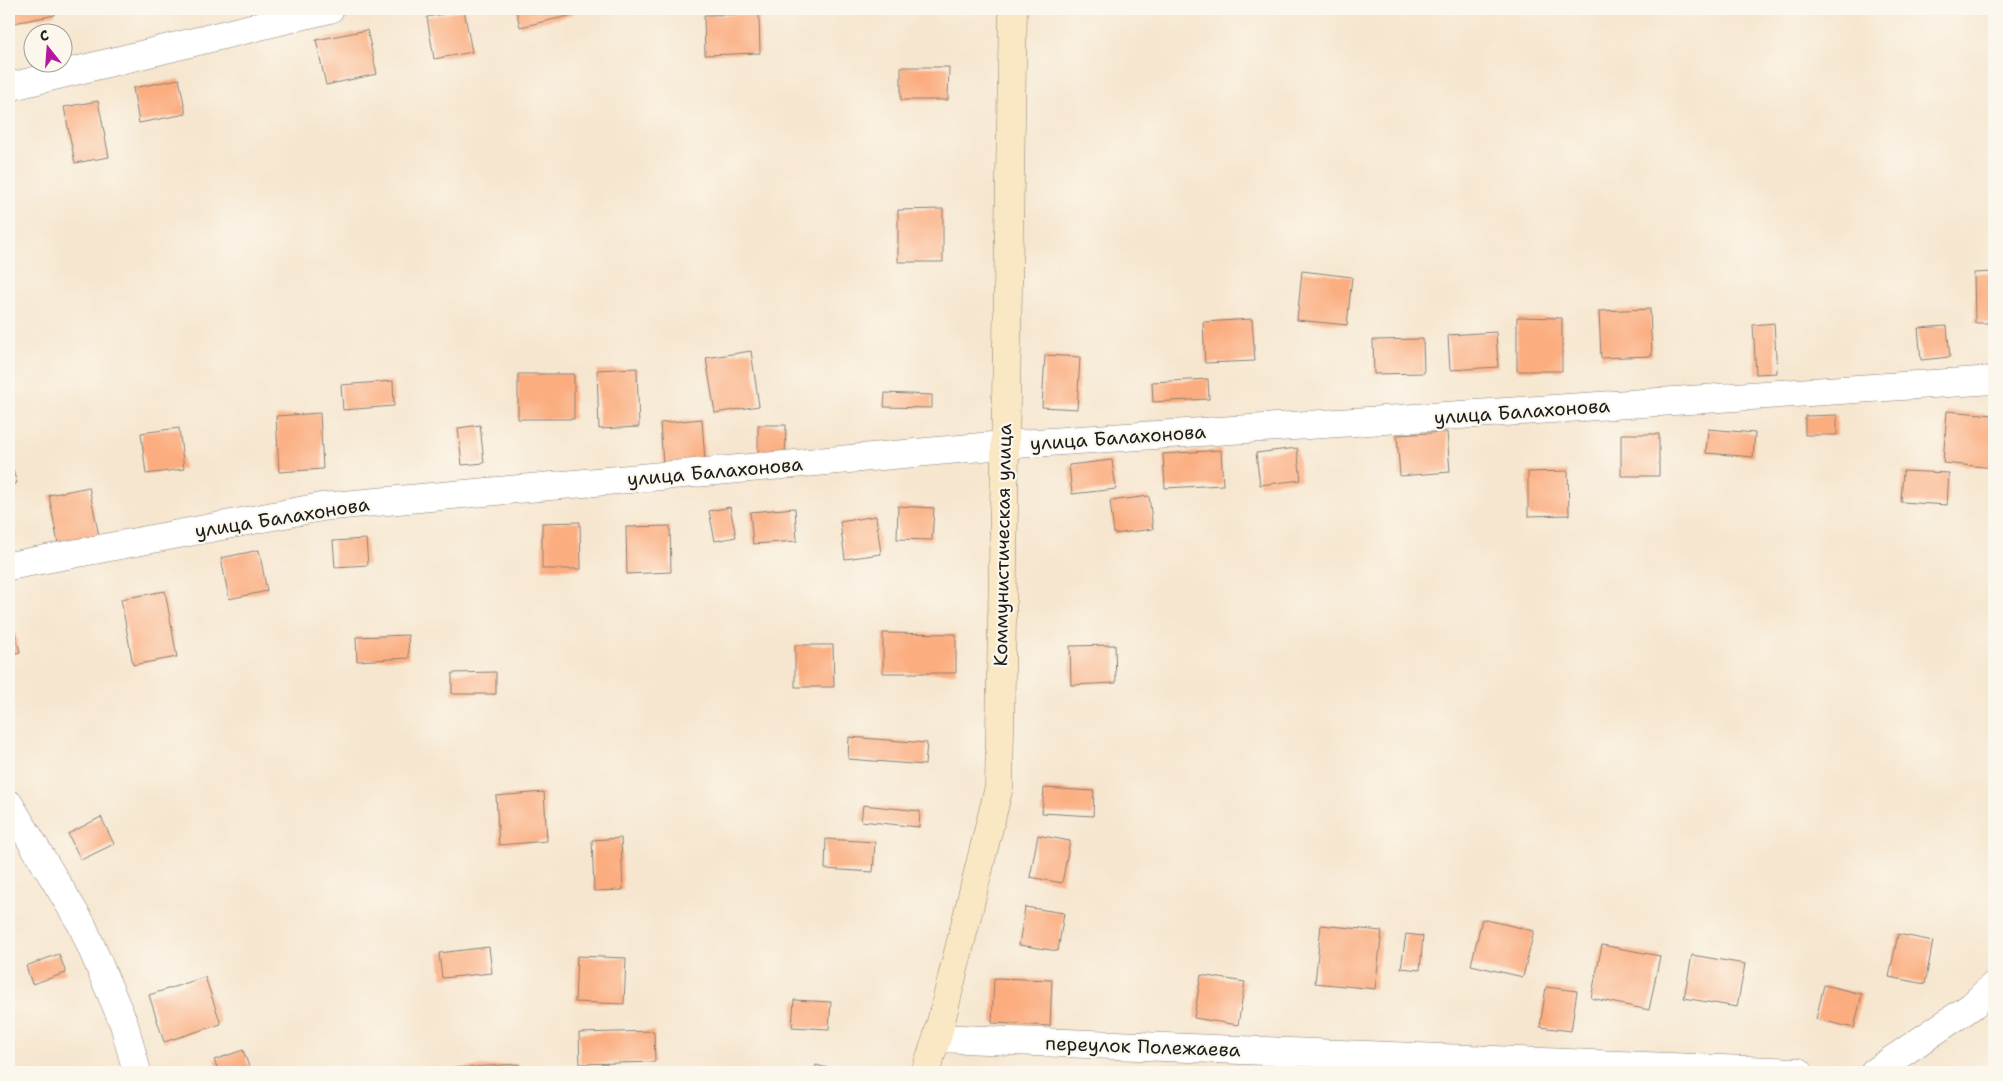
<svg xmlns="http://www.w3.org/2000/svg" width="2003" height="1081" font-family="'Shantell Sans',sans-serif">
	<rect width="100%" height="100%" fill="#fbf7ec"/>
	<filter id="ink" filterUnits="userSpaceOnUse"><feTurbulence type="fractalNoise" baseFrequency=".02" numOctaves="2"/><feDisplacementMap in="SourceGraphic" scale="10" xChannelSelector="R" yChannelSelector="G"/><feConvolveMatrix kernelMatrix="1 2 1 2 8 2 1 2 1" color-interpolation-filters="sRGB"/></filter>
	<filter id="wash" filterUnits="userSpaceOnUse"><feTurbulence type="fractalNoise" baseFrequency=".0096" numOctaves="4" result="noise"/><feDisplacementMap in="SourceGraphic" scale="20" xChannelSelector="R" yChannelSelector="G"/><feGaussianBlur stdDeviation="1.12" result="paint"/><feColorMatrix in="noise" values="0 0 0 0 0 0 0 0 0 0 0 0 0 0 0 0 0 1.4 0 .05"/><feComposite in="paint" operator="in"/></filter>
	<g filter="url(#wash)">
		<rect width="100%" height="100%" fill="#f6e6cf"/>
		<g id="blocks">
			<path fill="#fbad80" d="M9,9H54L55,15L9,24Z
				M516,9H572L573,15L520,27Z
				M913,9H962V11H913Z
				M464,10L472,52L434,59L427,17Z
				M759,14L760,53L705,55L704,15Z
				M367,30L377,74L326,85L316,40Z
				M901,67H949L948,100H901Z
				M179,79L186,114L139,123L133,88Z
				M98,101L109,157L75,163L64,107Z
				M943,209V262H898V210Z
				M1302,271L1352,277L1347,325L1297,320Z
				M1994,272V323H1975L1974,273Z
				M1650,309L1652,356L1601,358L1599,311Z
				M1517,317L1562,318V371H1517Z
				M1252,319L1255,361L1205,363L1203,322Z
				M1774,323L1777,373L1756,374L1753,325Z
				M1947,326L1950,357L1921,360L1918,328Z
				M1496,332L1498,367L1450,370L1448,335Z
				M1423,339L1424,373L1374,374L1373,340Z
				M751,351L759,406L715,413L706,358Z
				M1045,355L1080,357L1077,409L1042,407Z
				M637,368L639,427L599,429L597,370Z
				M518,374H574V419H518Z
				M1208,379L1209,399L1153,402L1152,382Z
				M393,381L394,406L343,410L341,385Z
				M885,393L932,395V408L884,407Z
				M1947,411L1994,415V468L1943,463Z
				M320,413L323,469L279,472L276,416Z
				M1837,415V435H1805V416Z
				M702,419L705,461L663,464L660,423Z
				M480,425L484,463L462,465L458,428Z
				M758,425H786L785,458H758Z
				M179,428L184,469L146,474L141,433Z
				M1708,429L1755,433L1753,457L1706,453Z
				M1447,432L1450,472L1400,476L1397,435Z
				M1621,434H1659V476H1621Z
				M1297,448L1301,480L1260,485L1256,453Z
				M1221,450L1223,485L1165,488L1163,454Z
				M9,458L17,483L9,486Z
				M1112,460L1116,489L1072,494L1069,465Z
				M1568,471L1569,515L1528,516V472Z
				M1903,471L1949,473L1947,505L1901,502Z
				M89,487L99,536L58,544L49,495Z
				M1149,496L1153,529L1114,534L1110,501Z
				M898,506L934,508L932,540L897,539Z
				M730,507L736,537L715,541L709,511Z
				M795,508L797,541L753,544L750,512Z
				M876,516L881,554L845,559L840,522Z
				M580,522L581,569H542V523Z
				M670,526L671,572L627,574L626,527Z
				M366,539L368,565L335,567L333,541Z
				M259,550L267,591L229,599L221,558Z
				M165,591L177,657L133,665L121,599Z
				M14,630L20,652L9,655V631Z
				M883,633L956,634V673H883Z
				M408,635L409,658L357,661L356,637Z
				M795,645H833L834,687H795Z
				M1115,645L1116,683L1071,685L1070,646Z
				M496,672V694H452V673Z
				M849,737L927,743L925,765L848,759Z
				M1044,788L1094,791L1093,816L1042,813Z
				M544,792L547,841L499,845L496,796Z
				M863,805L920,811L919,827L861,821Z
				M101,817L114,844L81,860L68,834Z
				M1038,835L1070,841L1062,883L1030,877Z
				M621,838L623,890L594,891L592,840Z
				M826,839L875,842L873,872L825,869Z
				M1025,907L1064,913L1058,951L1019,945Z
				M1482,919L1534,931L1523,977L1471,965Z
				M1321,925L1382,931L1375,989L1315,983Z
				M1406,934L1423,936L1420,970L1401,968Z
				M1898,934L1933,941L1925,984L1889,977Z
				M1602,945L1660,956L1649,1010L1591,998Z
				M489,947L492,973L442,978L439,953Z
				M59,954L66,973L32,984L26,966Z
				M1692,955L1745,964L1737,1007L1684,998Z
				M577,956L626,958L624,1004L575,1002Z
				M1201,975L1245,982L1238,1025L1194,1018Z
				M205,977L221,1024L164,1042L149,995Z
				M994,978L1052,980L1050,1026L992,1023Z
				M1824,985L1862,994L1854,1028L1816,1019Z
				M1546,987L1577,991L1571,1031L1540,1027Z
				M794,1000L831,1002L829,1029L792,1027Z
				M654,1031L655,1062L580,1064L579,1033Z
				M243,1050L251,1072H219L214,1060Z
				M519,1064V1072H457V1068Z
				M816,1065L843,1072H814Z"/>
		</g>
	</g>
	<g filter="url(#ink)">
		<use href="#blocks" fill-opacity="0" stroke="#898176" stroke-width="1"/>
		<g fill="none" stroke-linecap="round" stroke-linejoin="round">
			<defs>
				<path id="street" d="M9,87L330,9
					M9,566L321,507L1003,445L1994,380
					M9,804L82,925L124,1024L137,1072
					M937,1038L1799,1072
					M1874,1072L1972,1006L1994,985"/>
				<path id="secondary" d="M925,1072L937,1038L999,787L1013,9"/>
			</defs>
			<use href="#street" stroke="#898176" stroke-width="29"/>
			<use href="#secondary" stroke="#898176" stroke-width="29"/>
			<use href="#street" stroke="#fff" stroke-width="28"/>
			<use href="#secondary" stroke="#fae7c3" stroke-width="28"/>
		</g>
	</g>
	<g text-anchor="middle" stroke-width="4.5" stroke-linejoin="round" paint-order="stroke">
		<g font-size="19" fill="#1c1c1c" stroke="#fbf7ec">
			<text transform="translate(1522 411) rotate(-4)" y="7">улица Балахонова</text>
			<text transform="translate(1118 437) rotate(-4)" y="7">улица Балахонова</text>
			<text transform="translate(715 471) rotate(-5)" y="7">улица Балахонова</text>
			<text transform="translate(282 517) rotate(-9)" y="7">улица Балахонова</text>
			<text transform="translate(1002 545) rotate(-89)" y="7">Коммунистическая улица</text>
			<text transform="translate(1143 1046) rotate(2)" y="7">переулок Полежаева</text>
		</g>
	</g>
	<rect width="2003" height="1081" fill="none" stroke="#fbf7ec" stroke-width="30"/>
	<g transform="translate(48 48) rotate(343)"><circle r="24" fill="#fbf7ec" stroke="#a29f99"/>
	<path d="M0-4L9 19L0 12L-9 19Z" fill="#b5179e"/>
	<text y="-8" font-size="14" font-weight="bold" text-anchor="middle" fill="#1c1c1c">С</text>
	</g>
</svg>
